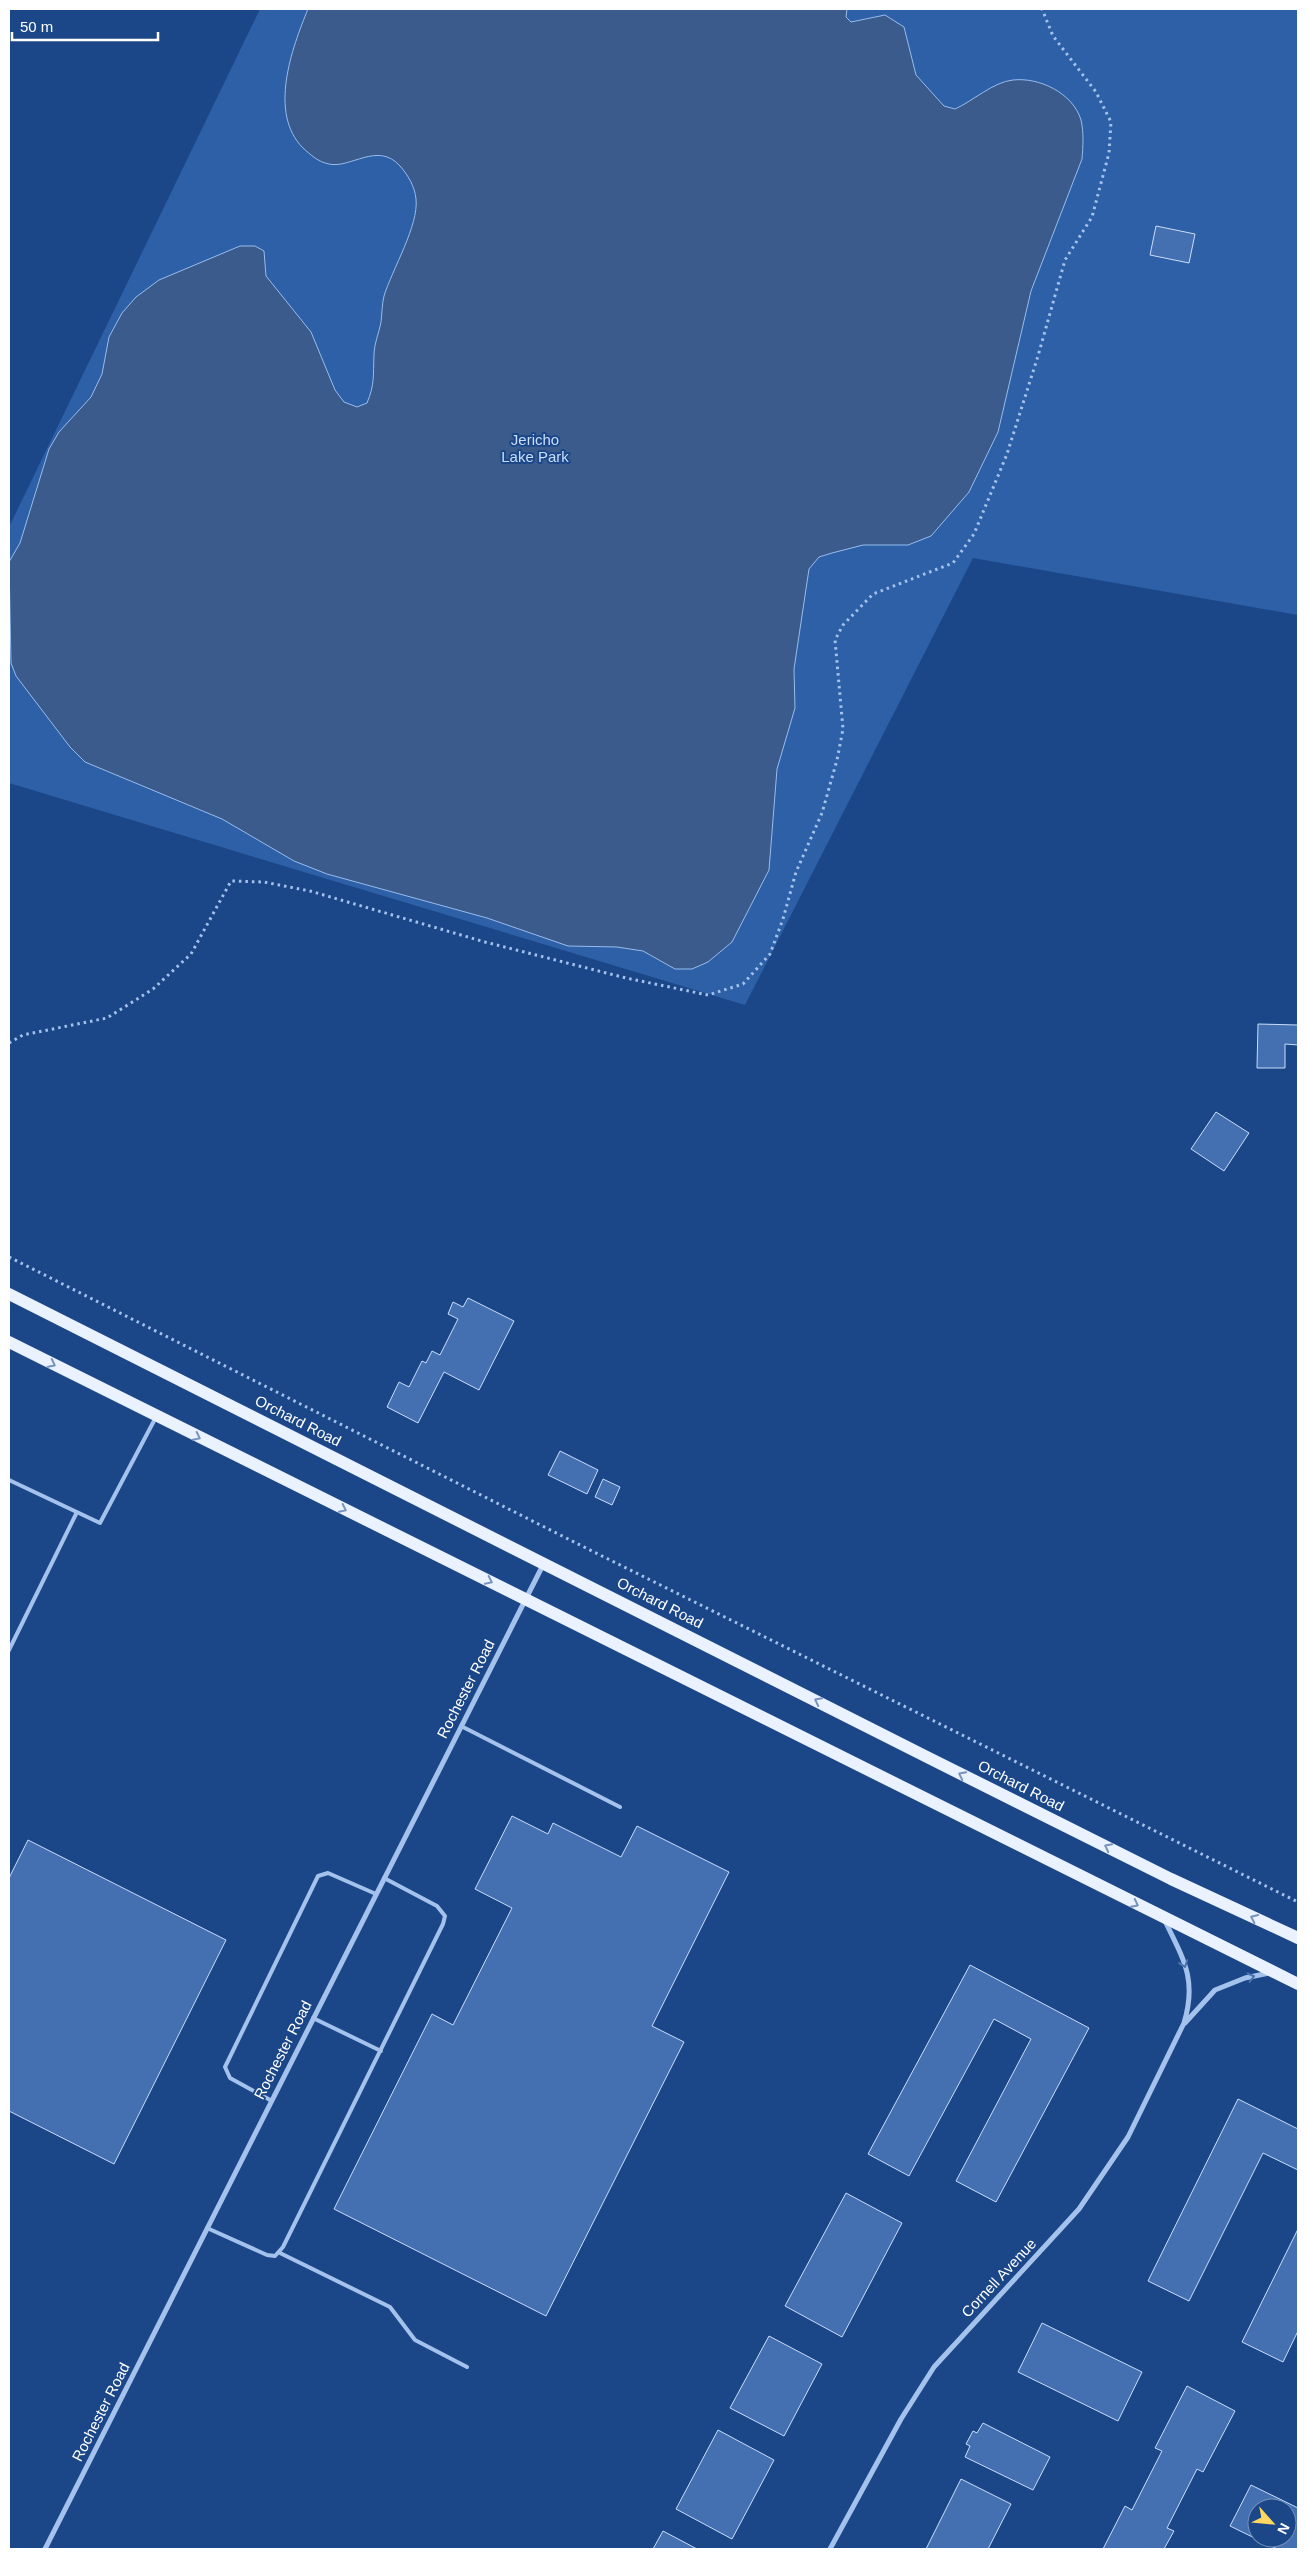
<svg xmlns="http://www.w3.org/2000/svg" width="1307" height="2558" font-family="Helvetica,sans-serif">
	<rect width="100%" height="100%" fill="#1b4789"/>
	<path fill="#2e60a7" d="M260,9H1298V615L973,558L745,1005L9,783V527Z"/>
	<path fill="#3b5b8c" stroke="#97bdee" d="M308,9H847L846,17L851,22L885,15L904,27L916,75L944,106L955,109C973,101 993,82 1013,80C1039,77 1073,93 1081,120C1084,133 1083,146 1082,159L1031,291L998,432L969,492L931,536L908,545H863L832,553L819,557L809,569L794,669L795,708L777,769L769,870L732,942L708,962L692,969H675L643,951L617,947L568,946L487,918L327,874L294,861L222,819L85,762L70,747L16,676L11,663L9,562L20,543L49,449L59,432L91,397L102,374L109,337L122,313L136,297L159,280L240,246H255L264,251L266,276L311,332L335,390L344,402L357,407L367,403C375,384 373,375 374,355C374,344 379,333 381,322C382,313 382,304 384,296C392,270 419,225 416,199C415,187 408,175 400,166C378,141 350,169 329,164C318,162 311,155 303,148C268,113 292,48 308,9Z"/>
	<path fill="#4470b2" stroke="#caddf9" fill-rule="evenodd" d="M1156,226L1195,234L1189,263L1150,255Z
		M1258,1024L1298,1025V1045L1285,1044V1068H1257Z
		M1216,1112L1249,1133L1224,1171L1191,1149Z
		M468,1298L514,1321L479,1390L444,1372L418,1423L387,1407L399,1382L409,1387L422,1361L426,1363L432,1351L440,1355L458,1319L448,1314L453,1302L463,1307Z
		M560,1451L598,1470L587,1494L548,1475Z
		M603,1479L620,1487L612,1505L595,1497Z
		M512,1816L548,1834L553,1823L621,1857L637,1826L729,1872L652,2026L684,2042L546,2316L334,2209L432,2014L453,2025L512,1908L475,1889Z
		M28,1840L226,1940L114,2164L9,2111V1878Z
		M970,1965L1089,2028L996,2202L956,2181L1031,2039L994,2019L909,2176L868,2154Z
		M1238,2099L1298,2129V2170L1263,2153L1189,2301L1148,2281Z
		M846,2193L902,2223L842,2337L785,2306Z
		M1298,2229V2331L1283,2362L1242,2342Z
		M1042,2323L1142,2372L1118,2421L1018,2372Z
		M769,2336L822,2364L784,2436L730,2408Z
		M1187,2386L1235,2411L1203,2472L1197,2469L1167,2528L1174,2531L1164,2549H1103L1125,2506L1132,2510L1162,2451L1155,2448Z
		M983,2423L1050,2457L1033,2490L965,2457L970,2446L966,2444L973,2431L977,2433Z
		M718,2430L774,2460L732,2539L676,2509Z
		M961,2479L1011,2504L988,2549H926Z
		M1251,2485L1298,2508V2549H1277L1230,2526ZM1257,2508H1287V2538H1257Z
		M663,2531L697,2549H653Z"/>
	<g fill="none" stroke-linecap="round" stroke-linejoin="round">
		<path stroke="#a4c2ec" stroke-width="3" stroke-dasharray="2.5 4" stroke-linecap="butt" d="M9,1043L23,1035L107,1018L153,989L191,954L231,881L264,882L310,891L485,942L626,978L708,995L743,984L770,954L783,919L796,872L822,813L837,760L843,729L835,640L843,625L873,594L953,563L974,534L1007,454L1038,356L1065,260L1092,217L1109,153L1111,122L1096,92L1053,36L1042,9
			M9,1257L588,1549L1298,1902"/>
		<path stroke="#a4c2ec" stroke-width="4" d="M9,1480L100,1523L156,1417
			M9,1650L77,1512
			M461,1726L620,1807
			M313,2018L381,2051
			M272,2101L230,2078L225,2067L318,1876L328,1873L376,1894
			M207,2228L267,2255L275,2256L283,2247L443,1924L445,1916L437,1906L384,1878
			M280,2253L390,2307L415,2340L467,2367"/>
		<path stroke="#a4c2ec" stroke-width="5" d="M1185,2023L1215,1990L1245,1978L1269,1973
			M45,2549L544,1563
			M830,2549L901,2419L934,2367L1079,2209L1128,2137L1184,2023C1197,1980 1184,1960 1165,1921"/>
		<path stroke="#eaf1ff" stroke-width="12" d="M9,1294L925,1756L1171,1879L1298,1938
			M9,1342L1298,1984"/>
	</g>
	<defs><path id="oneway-chevron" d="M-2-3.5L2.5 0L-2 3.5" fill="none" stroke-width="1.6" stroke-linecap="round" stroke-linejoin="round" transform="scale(1.25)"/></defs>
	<g stroke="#7894be">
		<use href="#oneway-chevron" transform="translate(52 1364) rotate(27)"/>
		<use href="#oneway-chevron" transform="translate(197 1437) rotate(26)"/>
		<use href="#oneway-chevron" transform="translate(343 1509) rotate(26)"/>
		<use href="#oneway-chevron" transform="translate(489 1581) rotate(26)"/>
		<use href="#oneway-chevron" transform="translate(818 1701) rotate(-153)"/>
		<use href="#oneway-chevron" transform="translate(962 1775) rotate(-153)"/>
		<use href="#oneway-chevron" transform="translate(1108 1847) rotate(-153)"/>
		<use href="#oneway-chevron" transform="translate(1135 1904) rotate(27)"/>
		<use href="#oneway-chevron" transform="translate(1254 1918) rotate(-155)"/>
	</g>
	<g stroke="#4b72ac">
		<use href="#oneway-chevron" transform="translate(1184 1964) rotate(71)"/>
		<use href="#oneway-chevron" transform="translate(1251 1977) rotate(-14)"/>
	</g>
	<g text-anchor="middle" stroke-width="4" stroke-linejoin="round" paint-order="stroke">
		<g font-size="15" fill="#caddf9" stroke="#1b4789">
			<text x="535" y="445">Jericho<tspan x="535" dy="17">Lake Park</tspan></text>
		</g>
		<g font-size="15" fill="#fff" stroke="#1b4789">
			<text transform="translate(298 1421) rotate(27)" y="5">Orchard Road</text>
			<text transform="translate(660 1603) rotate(27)" y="5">Orchard Road</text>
			<text transform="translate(466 1689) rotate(-63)" y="5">Rochester Road</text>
			<text transform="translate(1021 1786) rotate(27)" y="5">Orchard Road</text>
			<text transform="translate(283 2050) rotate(-63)" y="5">Rochester Road</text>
			<text transform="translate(999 2278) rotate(-47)" y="5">Cornell Avenue</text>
			<text transform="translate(101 2412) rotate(-63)" y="5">Rochester Road</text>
		</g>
	</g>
	<rect width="1307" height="2558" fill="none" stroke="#ffffff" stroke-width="20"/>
	<g transform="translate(1272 2523) rotate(117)"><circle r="24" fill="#1b4789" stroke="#7691b8"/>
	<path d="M0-4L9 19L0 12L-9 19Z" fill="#fed661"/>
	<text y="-8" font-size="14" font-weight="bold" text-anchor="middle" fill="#ffffff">N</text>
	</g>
	<path d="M12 32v8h146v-8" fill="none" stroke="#ffffff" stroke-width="2.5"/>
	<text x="20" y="32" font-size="15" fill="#ffffff" stroke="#1b4789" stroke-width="4" paint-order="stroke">50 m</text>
</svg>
